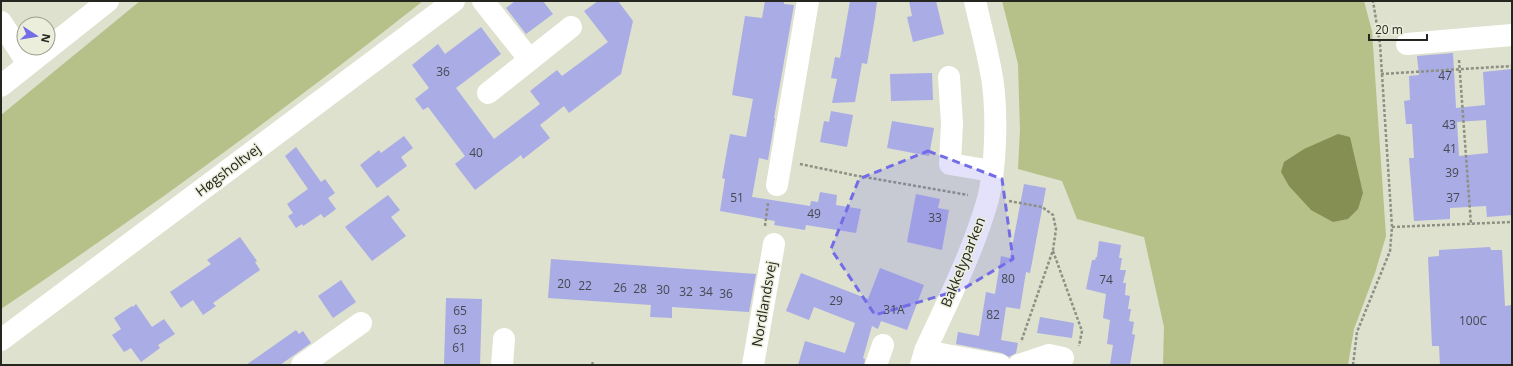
<svg xmlns="http://www.w3.org/2000/svg" width="1513" height="366" font-family="'Open Sans',sans-serif">
	<rect width="100%" height="100%" fill="#dde1ce"/>
	<path fill="#b6c089" d="M140,1H423C286,109 145,212 1,309V115Z
		M1002,1H1364L1372,31L1386,236L1375,273L1354,329L1348,365H1163L1164,327L1144,237L1077,219L1062,181L1018,169L1020,130L1018,64Z"/>
	<path fill="#858f54" d="M1338,134L1350,137L1363,193L1358,209L1348,219L1333,222L1311,210L1289,186L1281,172L1284,162L1304,149Z"/>
	<path fill="#a9ace5" fill-rule="evenodd" d="M515,1H543L553,14L526,34L506,8Z
		M598,1H618L633,21L621,74L569,113L564,106L540,125L550,138L523,159L521,155L475,190L455,164L465,156L428,107L423,110L415,99L429,88L412,65L438,44L445,54L481,27L501,54L456,88L494,139L540,104L530,91L557,70L562,76L608,42L584,11Z
		M765,1H784V4L794,5L774,118H775L768,160L759,158L752,197L810,206L811,201L818,202L820,192L837,195L836,205L861,209L856,233L806,225L805,230L774,225L775,221L720,211L725,179L722,178L730,134L746,137L753,99L732,95L745,16L762,18Z
		M850,1H877L875,17L867,64L862,63L855,102L832,103L837,79L831,78L835,57L840,58Z
		M909,1H936L944,34L913,42L907,17L912,16Z
		M1453,53L1456,108L1485,105L1483,72L1512,69V215L1487,217L1486,206L1450,208V219L1414,221L1409,158H1414L1412,124H1406L1404,101L1410,100L1409,76L1419,75L1417,56ZM1486,120L1488,153L1459,156L1457,122Z
		M932,73L933,100L891,101L890,74Z
		M831,111L853,115L847,147L820,142L824,121L829,122Z
		M892,121L934,128L929,156L887,148Z
		M404,136L413,148L401,157L407,166L377,188L360,165L379,150L381,153Z
		M296,147L321,182L325,179L335,193L328,198L336,209L324,218L321,214L303,226L302,224L296,228L288,216L293,213L287,204L308,189L285,156Z
		M1024,184L1046,188L1030,273L1026,272L1020,309L1006,307L1001,340L1018,343L1016,353L1009,357L1002,353L956,344L958,332L979,336L986,292L995,294L1001,256L1010,258Z
		M916,194L940,199L938,208L949,210L942,250L907,242Z
		M388,195L400,210L391,217L406,236L372,261L345,227Z
		M240,237L257,261L255,262L260,270L213,303L216,306L203,315L193,300L181,308L170,292L211,264L207,260Z
		M1099,241L1121,245L1119,258H1122L1120,270H1126L1123,283H1126L1125,295L1130,296L1128,309H1131L1129,321L1134,322L1132,334L1135,335L1130,365H1110L1113,345L1107,344L1110,320L1103,318L1106,294L1086,289L1092,260H1095L1096,257H1097Z
		M1490,247L1491,250H1502L1505,306L1512,305V365H1440L1439,346H1432L1428,257L1439,256V250Z
		M551,259L756,274L749,312L672,307V318L650,317L651,305L548,298Z
		M880,268L924,285L907,330L881,321L878,329L872,326L863,358L865,359L864,365H798L805,341L845,353L855,323L814,307L809,320L786,311L801,273L868,299Z
		M341,280L356,302L333,318L318,296Z
		M446,298L482,299L480,365H444Z
		M136,304L152,327L164,319L175,334L158,345L160,348L141,362L131,348L124,352L112,335L121,329L114,318L132,306L133,307Z
		M1040,317L1074,323L1072,338L1037,333Z
		M296,330L299,334L303,331L311,343L280,365H246Z"/>
	<g fill="none" stroke-linecap="round" stroke-linejoin="round">
		<path stroke="#8d9082" stroke-width="2.5" stroke-dasharray="3 2" stroke-linecap="butt" d="M1459,60L1471,225
			M1381,74L1512,66
			M800,164L853,175L968,195
			M1009,201L1042,207L1053,215L1056,229L1053,250L1021,342
			M765,226L768,203
			M1392,227L1512,222
			M1053,251L1082,331L1079,346
			M592,365L593,362
			M1353,365L1357,332L1390,251L1392,227L1380,44L1373,1"/>
		<path stroke="#fff" stroke-width="22" d="M483,1L530,60
			M1,22L28,64
			M1407,44L1512,35
			M949,77L952,123L950,164L992,171
			M488,93L571,27
			M777,185L808,1
			M1,340L454,1
			M925,351L1000,365
			M302,365L361,323
			M502,365L504,339
			M753,365L774,244
			M876,365L883,345
			M921,365L925,351C948,301 973,252 988,199C996,167 997,117 993,84C989,56 981,28 975,1
			M1019,365L1049,355L1063,358"/>
		<path stroke="#fff" stroke-width="22" d="M1,86L108,1"/>
	</g>
	<path fill="#736ce7" fill-opacity="0.2" stroke="#736ce7" stroke-width="3" stroke-dasharray="8 5" stroke-linejoin="round" d="M928,151L1002,179L1013,259L963,289L875,315L831,249L859,179Z"/>
	<g text-anchor="middle" stroke-width="3" stroke-linejoin="round" paint-order="stroke">
		<g font-size="12" fill="#464850">
			<text x="443" y="76">36</text>
			<text x="1445" y="80">47</text>
			<text x="1449" y="129">43</text>
			<text x="1450" y="153">41</text>
			<text x="476" y="157">40</text>
			<text x="1452" y="177">39</text>
			<text x="737" y="202">51</text>
			<text x="1453" y="202">37</text>
			<text x="814" y="218">49</text>
			<text x="935" y="222">33</text>
			<text x="1008" y="283">80</text>
			<text x="1106" y="284">74</text>
			<text x="564" y="288">20</text>
			<text x="585" y="290">22</text>
			<text x="620" y="292">26</text>
			<text x="640" y="293">28</text>
			<text x="663" y="294">30</text>
			<text x="686" y="296">32</text>
			<text x="706" y="296">34</text>
			<text x="726" y="298">36</text>
			<text x="836" y="305">29</text>
			<text x="894" y="314">31A</text>
			<text x="460" y="315">65</text>
			<text x="993" y="319">82</text>
			<text x="1473" y="325">100C</text>
			<text x="460" y="334">63</text>
			<text x="459" y="352">61</text>
		</g>
		<g font-size="14" fill="#25261f" stroke="#eaeedb">
			<text transform="translate(228 170) rotate(-37)" y="5">Høgsholtvej</text>
			<text transform="translate(963 262) rotate(-68)" y="5">Bakkelyparken</text>
			<text transform="translate(764 304) rotate(-80)" y="5">Nordlandsvej</text>
		</g>
	</g>
	<rect width="1513" height="366" fill="none" stroke="#25261f" stroke-width="4"/>
	<g transform="translate(36 36) rotate(102)"><circle r="19" fill="#eaeedb" stroke="#9b9e90"/>
	<path d="M0-3L7 15L0 10L-7 15Z" fill="#736ce7"/>
	<text y="-6" font-size="11" font-weight="bold" text-anchor="middle" fill="#25261f">N</text>
	</g>
	<path d="M1369 34v6h58v-6" fill="none" stroke="#25261f" stroke-width="2"/>
	<text x="1375" y="34" font-size="12" fill="#25261f" stroke="#eaeedb" stroke-width="3" paint-order="stroke">20 m</text>
</svg>
